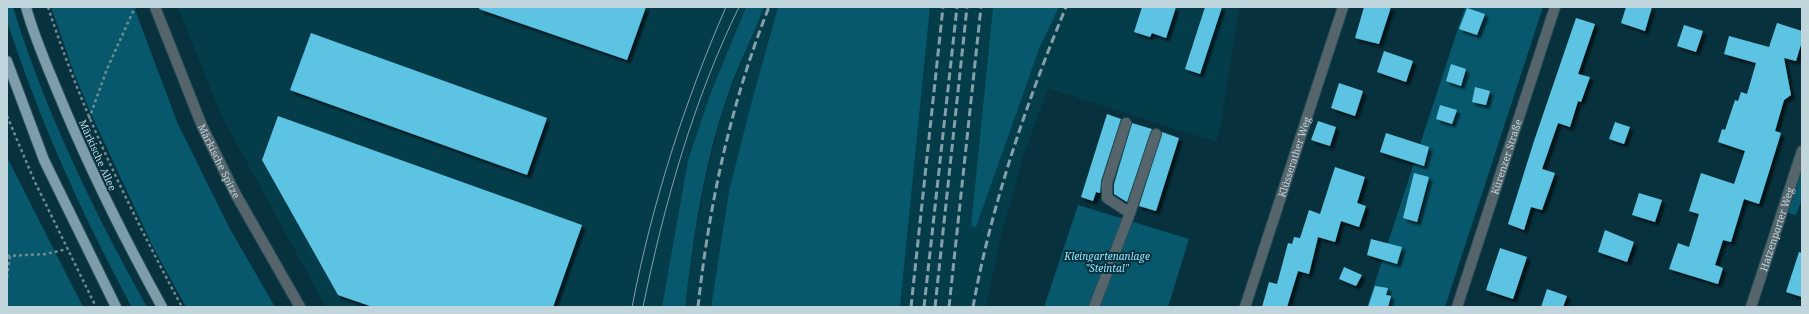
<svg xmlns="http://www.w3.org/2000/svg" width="1809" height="314" font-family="'Noto Serif',serif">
	<defs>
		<filter id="shadow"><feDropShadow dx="3.5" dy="3.5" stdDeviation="1" flood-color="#0009"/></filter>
	</defs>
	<rect width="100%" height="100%" fill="#07313c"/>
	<path fill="#043c4a" d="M178,7H746L711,92L688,160L662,307H326L222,117Z
		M764,7H778L751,104L729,191L711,307H685L690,264L705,180L725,103Z
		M930,7H993L971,226L1039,49L1059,7H1239L1221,124L1216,142L1048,88L1023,157L1000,240L986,307H900Z"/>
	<path fill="#07586c" d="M7,7H13C44,109 95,214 147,307L131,306C82,214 39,120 7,21Z
		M51,7H134L177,122L230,229L275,307H186L153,247L91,114L74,73Z
		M746,7H764C752,39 735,71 725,103C703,169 693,239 685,307H662L688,160L711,92Z
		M778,7H930L900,307H711L729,191L751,104Z
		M993,7H1059L1039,49L976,227L971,226Z
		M1465,7H1543L1445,307H1367Z
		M7,157L81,303L84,307H7Z
		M1802,171V199L1796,215L1788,213Z
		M1078,205L1189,239L1168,307H1044Z"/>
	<path fill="#5cc3e3" filter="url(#shadow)" d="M480,7H646L627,60L479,9Z
		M1142,7H1176L1166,38L1152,33L1150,37L1134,32Z
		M1205,7H1222L1200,74L1185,69Z
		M1364,7H1391L1379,44L1355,38Z
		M1626,7H1652L1645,31L1621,23Z
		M1467,8L1485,14L1477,35L1459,29Z
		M1576,18L1595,24L1578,74L1590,77L1581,102L1578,101L1570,127L1558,123L1542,169L1555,173L1542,210L1531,207L1524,230L1508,224L1534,141Z
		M1777,23L1802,31V41L1796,61L1784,58L1791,95L1784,100L1775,131L1781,133L1759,204L1744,199L1731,242L1723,240L1715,265L1723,268L1718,284L1669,269L1678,243L1689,247L1699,214L1689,211L1701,173L1734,184L1745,151L1718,142L1722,129L1725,130L1735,100L1738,101L1741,92L1747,94L1756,63L1724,54L1729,36L1769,47Z
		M1684,25L1703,31L1696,52L1677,46Z
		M311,33L547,118L527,175L290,90Z
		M1384,51L1413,61L1406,82L1377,72Z
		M1451,64L1466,69L1461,86L1446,81Z
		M1339,83L1363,91L1355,116L1331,108Z
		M1475,87L1490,91L1486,105L1472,102Z
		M1440,105L1457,110L1452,124L1436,119Z
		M1107,114L1121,119L1101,181L1100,193L1096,192L1093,201L1081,197Z
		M278,116L582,225L553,307H373L338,295L262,160Z
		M1318,121L1336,127L1330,146L1311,140Z
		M1615,122L1630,127L1624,144L1609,139Z
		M1132,123L1152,129L1127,202L1114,194V184Z
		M1162,132L1179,138L1156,211L1139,206Z
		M1386,133L1429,147L1424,166L1380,152Z
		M1335,167L1365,177L1357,203L1366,206L1359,227L1341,221L1335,242L1318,237L1309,274L1298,271L1287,307H1262L1269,282L1277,284L1288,243L1292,244L1294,237L1300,238L1309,210L1320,214Z
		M1414,173L1429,177L1417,222L1403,218Z
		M1639,193L1662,200L1655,222L1632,215Z
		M1605,230L1634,242L1627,262L1598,252Z
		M1371,239L1402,247L1397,264L1367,255Z
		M1500,248L1527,257L1513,299L1486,290Z
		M1799,252L1802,253V297L1786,292Z
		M1344,267L1362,275L1356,286L1339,279Z
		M1375,286L1388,288L1386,295L1391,296L1388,307H1368Z
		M1547,289L1567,296L1563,307H1541Z"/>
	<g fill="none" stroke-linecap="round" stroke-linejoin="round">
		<defs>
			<path id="lane" d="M1126,123L1107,183V198L1130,213
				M1094,307L1130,213L1156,134"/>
			<g id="street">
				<path id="s1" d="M155,7L202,126L235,193L300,307"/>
				<path id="s2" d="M1245,307L1343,7"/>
				<path id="s3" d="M1457,307L1555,7"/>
				<path id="s4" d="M1751,307L1802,151"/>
			</g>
			<path id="primary" d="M26,7C34,37 47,66 59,95C89,168 124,238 162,307
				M7,61L44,160L116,307"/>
		</defs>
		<use href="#lane" stroke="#284f59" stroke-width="12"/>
		<use href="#street" stroke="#284f59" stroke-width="12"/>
		<use href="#primary" stroke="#284f59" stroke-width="12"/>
		<path stroke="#6d8b94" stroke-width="2.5" stroke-dasharray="3 3" stroke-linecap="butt" d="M48,7C82,112 130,210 182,307
			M7,116L34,180L96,307
			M89,119L107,69L135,7
			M7,256L46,254L67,249
			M7,277L10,256"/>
		<use href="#lane" stroke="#55656b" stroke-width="10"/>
		<use href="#street" stroke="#55656b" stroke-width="10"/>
		<use href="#primary" stroke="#7c9da9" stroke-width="10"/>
		<path stroke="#85a0a9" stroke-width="1" d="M632,307C652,204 684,103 726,7
			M643,307C664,205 693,101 739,7"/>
		<path stroke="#85a0a9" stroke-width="3" stroke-dasharray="8 4" stroke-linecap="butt" d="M698,307C709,205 731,102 769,7
			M911,307L943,7
			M924,307L957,7
			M935,307L967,7
			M949,307L981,7
			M973,307C991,206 1027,101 1066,7"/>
	</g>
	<g text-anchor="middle" stroke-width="4" stroke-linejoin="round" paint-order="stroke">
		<g font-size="10" fill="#c1d5dd" stroke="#07313c">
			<text transform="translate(98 155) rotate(66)" y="4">Märkische Allee</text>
			<text dy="4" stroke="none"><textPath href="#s2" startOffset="158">Klüsserather Weg</textPath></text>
			<text dy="4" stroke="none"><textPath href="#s3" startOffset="158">Kürenzer Straße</textPath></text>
			<text dy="4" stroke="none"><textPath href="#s1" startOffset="167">Märkische Spitze</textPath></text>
			<text dy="4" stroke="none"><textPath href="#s4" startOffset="82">Hatzenporter Weg</textPath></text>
		</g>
		<g font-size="10" font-style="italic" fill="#9ae5fe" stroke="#07313c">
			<text x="1107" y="260">Kleingartenanlage<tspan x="1107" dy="12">"Steintal"</tspan></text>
		</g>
	</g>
	<rect width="1809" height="314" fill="none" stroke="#c1d5dd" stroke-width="16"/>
</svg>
